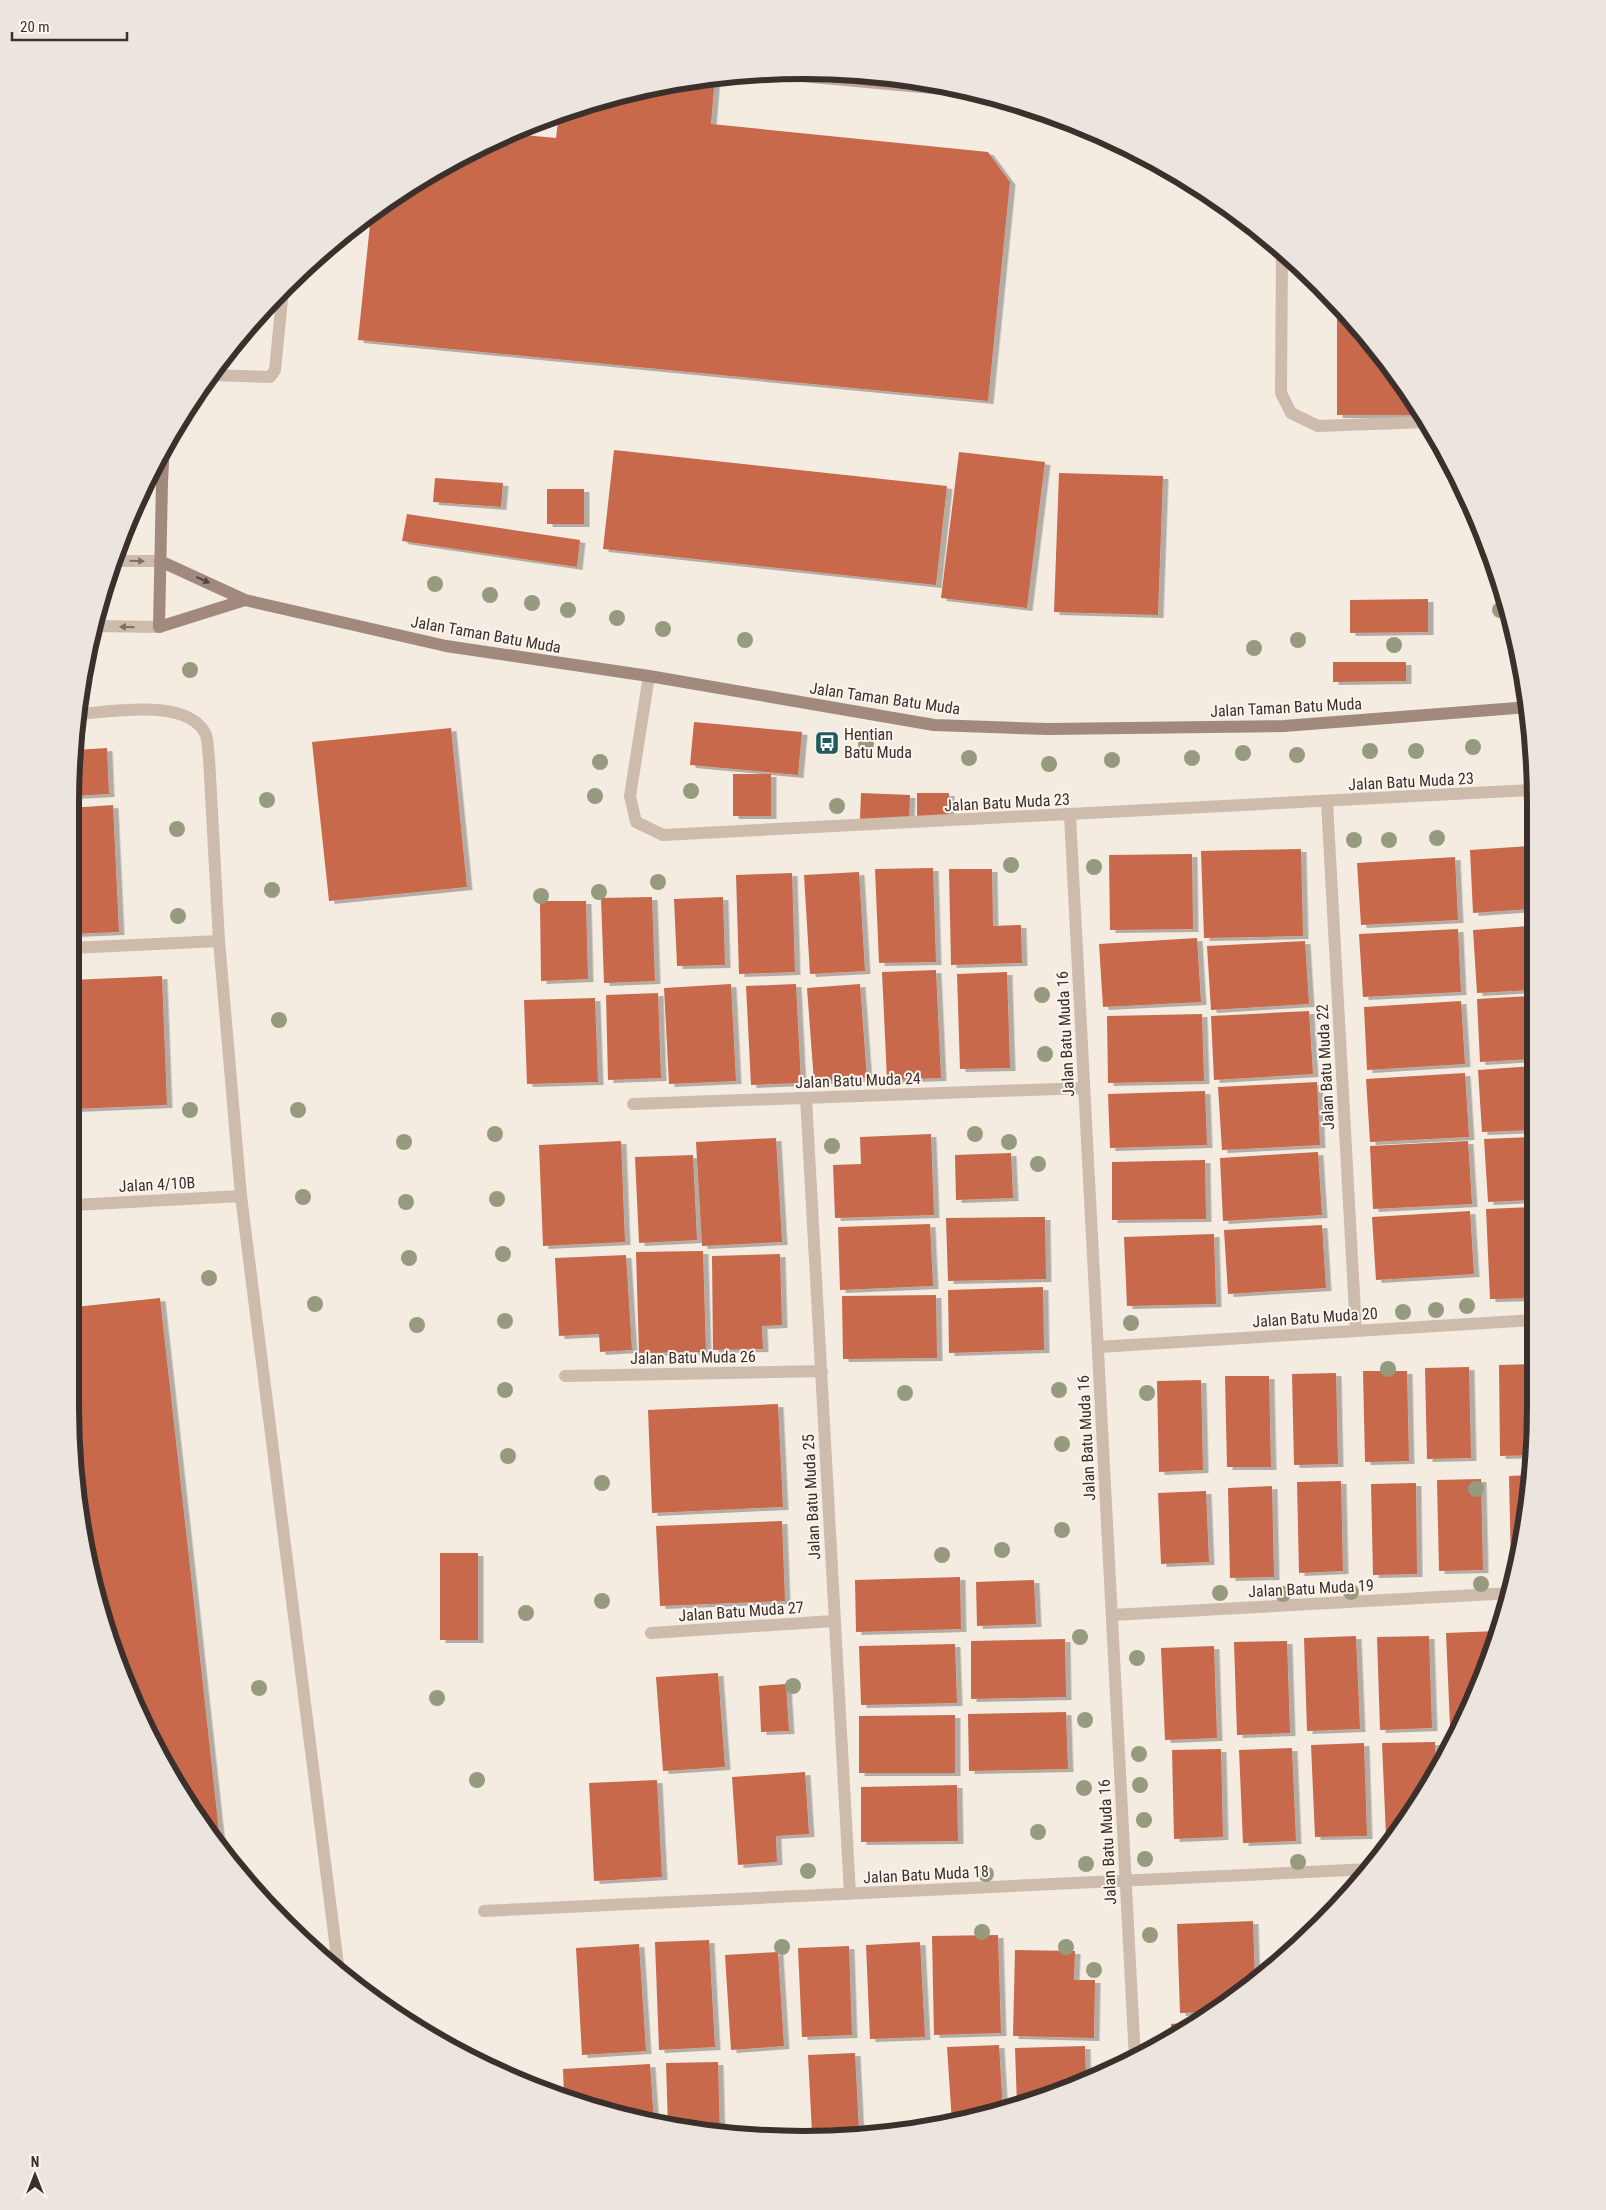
<svg xmlns="http://www.w3.org/2000/svg" width="1606" height="2210" font-family="'Roboto Condensed',sans-serif">
	<defs>
		<filter id="shadow"><feDropShadow dx="5.5" dy="3" stdDeviation="0" flood-color="#0004"/></filter>
	</defs>
	<rect width="100%" height="100%" fill="#f4ebe1"/>
	<path fill="#c8694b" filter="url(#shadow)" d="M851,72L993,95L1002,98L762,76Z
		M708,76H715L711,124L988,152L1010,182L988,401L358,340L371,215L437,168L513,134L556,138L559,113L568,109Z
		M1337,304L1354,320L1413,396L1424,415H1337Z
		M614,450L947,486L936,585L603,549Z
		M959,452L1045,462L1027,608L941,598Z
		M1059,473L1163,476L1158,615L1054,612Z
		M435,478L503,483L501,507L433,502Z
		M547,489H584V524H547Z
		M407,514L580,540L577,567L402,541Z
		M1428,599V632L1350,633V600Z
		M1333,662H1406V681L1333,682Z
		M694,722L802,732L798,775L690,765Z
		M451,728L467,887L329,901L312,742Z
		M107,748L109,794L71,796L75,750Z
		M733,774H771V816H733Z
		M861,793L910,795L909,821L860,819Z
		M917,793H949V820H917Z
		M113,805L119,932L71,934L70,808Z
		M1531,846V909L1473,913L1470,850Z
		M1301,849L1303,936L1204,938L1201,851Z
		M1192,854L1193,929L1110,930L1109,855Z
		M1455,857L1458,920L1361,925L1357,863Z
		M933,868L936,962L879,963L875,869Z
		M949,869H992L993,926L1021,925L1022,963L951,965Z
		M859,872L865,971L810,974L804,875Z
		M792,873L795,972L739,974L736,875Z
		M652,897L655,981L604,983L601,898Z
		M723,897L725,965L677,966L674,899Z
		M540,901H586L588,979L541,981Z
		M1531,926V990L1477,993L1473,930Z
		M1458,929L1461,992L1363,997L1359,934Z
		M1197,938L1201,1002L1103,1007L1099,944Z
		M1305,941L1309,1004L1211,1010L1207,946Z
		M936,970L941,1078L887,1080L882,972Z
		M1007,972L1010,1068L960,1069L957,974Z
		M162,976L167,1105L73,1109L72,980Z
		M731,984L736,1081L669,1084L664,988Z
		M796,984L801,1083L751,1085L746,986Z
		M860,984L867,1078L814,1082L807,988Z
		M658,993L661,1078L608,1080L606,995Z
		M1532,996V1059L1480,1062L1477,999Z
		M595,998L598,1082L527,1084L524,1000Z
		M1461,1001L1465,1064L1367,1070L1364,1007Z
		M1309,1011L1313,1074L1214,1080L1211,1016Z
		M1202,1014L1204,1081L1108,1083L1107,1016Z
		M1532,1066V1130L1482,1132L1478,1070Z
		M1465,1073L1469,1137L1370,1142L1366,1079Z
		M1317,1082L1320,1145L1222,1150L1218,1087Z
		M1205,1091L1207,1145L1110,1148L1108,1094Z
		M931,1134L934,1215L835,1218L833,1165L861,1164L860,1137Z
		M1532,1137L1533,1200L1488,1202L1484,1139Z
		M776,1138L782,1242L702,1246L696,1142Z
		M621,1141L625,1242L543,1246L539,1145Z
		M1468,1141L1472,1204L1373,1209L1370,1146Z
		M1318,1152L1322,1215L1223,1221L1220,1158Z
		M1011,1153L1013,1198L956,1200L955,1155Z
		M693,1155L697,1240L639,1243L635,1157Z
		M1205,1160L1206,1219L1112,1220V1162Z
		M1533,1207V1298L1490,1299L1486,1209Z
		M1470,1211L1474,1274L1376,1280L1372,1217Z
		M1045,1217L1046,1279L948,1281L946,1218Z
		M930,1224L933,1286L840,1290L838,1227Z
		M1322,1225L1326,1288L1228,1294L1224,1230Z
		M1214,1234L1216,1304L1127,1306L1124,1237Z
		M703,1251L706,1352L639,1353L636,1252Z
		M780,1254L782,1325L762,1326L763,1349L713,1350L712,1256Z
		M626,1255L632,1350L600,1352L599,1334L559,1336L555,1258Z
		M1043,1287L1044,1350L949,1353L948,1290Z
		M936,1295L937,1358L843,1359L842,1296Z
		M160,1298L193,1594L221,1850L193,1814L126,1688L95,1597L76,1503L75,1307Z
		M1534,1364V1455L1500,1456L1499,1365Z
		M1469,1367L1471,1458L1427,1459L1425,1368Z
		M1363,1371H1407L1409,1461L1365,1462Z
		M1336,1373L1338,1464L1294,1465L1292,1374Z
		M1225,1376H1269L1271,1467H1227Z
		M1201,1380L1203,1470L1159,1472L1157,1381Z
		M778,1404L783,1507L652,1513L648,1410Z
		M1531,1475L1516,1567H1511L1509,1476Z
		M1481,1479L1483,1570L1439,1571L1437,1480Z
		M1341,1481L1343,1571L1299,1573L1297,1482Z
		M1416,1483L1417,1574L1373,1575L1371,1484Z
		M1272,1486L1274,1577L1230,1578L1228,1488Z
		M1206,1491L1209,1562L1161,1564L1158,1493Z
		M782,1521L785,1601L660,1606L656,1526Z
		M440,1553H478V1640H440Z
		M960,1577L961,1629L856,1632L855,1580Z
		M1034,1580L1036,1624L977,1626L976,1582Z
		M1498,1631L1463,1725L1450,1726L1446,1633Z
		M1356,1636L1360,1729L1307,1731L1304,1638Z
		M1429,1636L1432,1728L1380,1730L1377,1637Z
		M1065,1639L1066,1697L971,1699V1641Z
		M1287,1641L1290,1733L1237,1735L1234,1642Z
		M955,1644L957,1703L861,1705L859,1646Z
		M1214,1646L1217,1738L1165,1740L1161,1648Z
		M718,1673L725,1767L663,1771L656,1677Z
		M786,1684L789,1731L761,1732L759,1686Z
		M1066,1712L1068,1769L969,1771L968,1714Z
		M955,1715V1773H859V1716Z
		M1435,1742L1436,1771L1395,1836H1386L1382,1743Z
		M1364,1743L1367,1836L1315,1837L1311,1745Z
		M1292,1748L1296,1841L1243,1843L1239,1750Z
		M1221,1749L1223,1837L1174,1839L1172,1750Z
		M805,1772L809,1834L776,1836L777,1862L738,1865L732,1777Z
		M657,1780L662,1877L594,1881L589,1783Z
		M957,1785L958,1841L861,1842V1787Z
		M1253,1921L1255,1981L1211,2012L1180,2013L1177,1924Z
		M998,1935L1001,2033L934,2035L932,1936Z
		M709,1940L715,2047L659,2050L655,1942Z
		M920,1942L925,2037L870,2039L866,1945Z
		M639,1944L646,2051L582,2055L576,1948Z
		M849,1946L852,2035L802,2037L798,1948Z
		M1015,1950L1075,1951L1074,1980H1095L1094,2038L1013,2036Z
		M778,1952L784,2046L731,2050L725,1955Z
		M1196,2022L1172,2040L1171,2024Z
		M999,2045L1003,2112L952,2123L947,2047Z
		M1085,2046L1086,2083L1017,2107L1015,2048Z
		M855,2053L859,2131L812,2133L808,2055Z
		M718,2062L720,2135L668,2126L666,2063Z
		M650,2064L654,2123L613,2115L564,2097L563,2069Z"/>
	<g fill="none" stroke-linecap="round" stroke-linejoin="round">
		<path stroke="#cdbbac" stroke-width="12" d="M1282,252L1281,393L1291,413L1318,426L1428,422
			M212,375L270,377L275,370L283,289
			M71,948L219,941"/>
		<path stroke="#cdbbac" stroke-width="12" d="M114,561H160
			M94,626L159,627
			M649,676L630,796L636,822L663,835L1530,790
			M79,714C112,712 189,697 206,735C208,742 208,751 209,758L219,941L241,1196L339,1973
			M1327,802L1356,1331
			M1070,816L1135,2059
			M806,1098L850,1894
			M633,1104L1084,1088
			M74,1205L241,1196
			M1098,1347L1534,1320
			M565,1376L822,1371
			M1112,1615L1512,1593
			M651,1633L833,1621
			M484,1911L1370,1869"/>
		<path stroke="#a18a7d" stroke-width="12" d="M164,444L162,482L159,627L245,600
			M160,561L245,600L446,646L649,676L934,725L1047,729L1284,726L1530,707"/>
	</g>
	<g fill="#969b7f">
		<circle cx="435" cy="584" r="8"/>
		<circle cx="490" cy="595" r="8"/>
		<circle cx="532" cy="603" r="8"/>
		<circle cx="568" cy="610" r="8"/>
		<circle cx="1500" cy="610" r="8"/>
		<circle cx="617" cy="618" r="8"/>
		<circle cx="663" cy="629" r="8"/>
		<circle cx="745" cy="640" r="8"/>
		<circle cx="1298" cy="640" r="8"/>
		<circle cx="1394" cy="645" r="8"/>
		<circle cx="1254" cy="648" r="8"/>
		<circle cx="190" cy="670" r="8"/>
		<circle cx="866" cy="744" r="8"/>
		<circle cx="1473" cy="747" r="8"/>
		<circle cx="1370" cy="751" r="8"/>
		<circle cx="1416" cy="751" r="8"/>
		<circle cx="1243" cy="753" r="8"/>
		<circle cx="1297" cy="755" r="8"/>
		<circle cx="969" cy="758" r="8"/>
		<circle cx="1192" cy="758" r="8"/>
		<circle cx="1112" cy="760" r="8"/>
		<circle cx="600" cy="762" r="8"/>
		<circle cx="1049" cy="764" r="8"/>
		<circle cx="691" cy="791" r="8"/>
		<circle cx="595" cy="796" r="8"/>
		<circle cx="267" cy="800" r="8"/>
		<circle cx="837" cy="806" r="8"/>
		<circle cx="177" cy="829" r="8"/>
		<circle cx="1437" cy="838" r="8"/>
		<circle cx="1354" cy="840" r="8"/>
		<circle cx="1389" cy="840" r="8"/>
		<circle cx="1011" cy="865" r="8"/>
		<circle cx="1094" cy="867" r="8"/>
		<circle cx="658" cy="882" r="8"/>
		<circle cx="272" cy="890" r="8"/>
		<circle cx="599" cy="892" r="8"/>
		<circle cx="541" cy="896" r="8"/>
		<circle cx="178" cy="916" r="8"/>
		<circle cx="1042" cy="995" r="8"/>
		<circle cx="279" cy="1020" r="8"/>
		<circle cx="1045" cy="1054" r="8"/>
		<circle cx="190" cy="1110" r="8"/>
		<circle cx="298" cy="1110" r="8"/>
		<circle cx="495" cy="1134" r="8"/>
		<circle cx="975" cy="1134" r="8"/>
		<circle cx="404" cy="1142" r="8"/>
		<circle cx="1009" cy="1142" r="8"/>
		<circle cx="832" cy="1146" r="8"/>
		<circle cx="1038" cy="1164" r="8"/>
		<circle cx="303" cy="1197" r="8"/>
		<circle cx="497" cy="1199" r="8"/>
		<circle cx="406" cy="1202" r="8"/>
		<circle cx="503" cy="1254" r="8"/>
		<circle cx="409" cy="1258" r="8"/>
		<circle cx="209" cy="1278" r="8"/>
		<circle cx="315" cy="1304" r="8"/>
		<circle cx="1467" cy="1306" r="8"/>
		<circle cx="1436" cy="1310" r="8"/>
		<circle cx="1403" cy="1312" r="8"/>
		<circle cx="505" cy="1321" r="8"/>
		<circle cx="1131" cy="1323" r="8"/>
		<circle cx="417" cy="1325" r="8"/>
		<circle cx="1388" cy="1369" r="8"/>
		<circle cx="505" cy="1390" r="8"/>
		<circle cx="1059" cy="1390" r="8"/>
		<circle cx="905" cy="1393" r="8"/>
		<circle cx="1147" cy="1393" r="8"/>
		<circle cx="1062" cy="1444" r="8"/>
		<circle cx="508" cy="1456" r="8"/>
		<circle cx="602" cy="1483" r="8"/>
		<circle cx="1476" cy="1489" r="8"/>
		<circle cx="1062" cy="1530" r="8"/>
		<circle cx="1002" cy="1550" r="8"/>
		<circle cx="942" cy="1555" r="8"/>
		<circle cx="1481" cy="1584" r="8"/>
		<circle cx="1351" cy="1592" r="8"/>
		<circle cx="1220" cy="1593" r="8"/>
		<circle cx="1283" cy="1594" r="8"/>
		<circle cx="602" cy="1601" r="8"/>
		<circle cx="526" cy="1613" r="8"/>
		<circle cx="1080" cy="1637" r="8"/>
		<circle cx="1137" cy="1658" r="8"/>
		<circle cx="793" cy="1686" r="8"/>
		<circle cx="259" cy="1688" r="8"/>
		<circle cx="437" cy="1698" r="8"/>
		<circle cx="1085" cy="1720" r="8"/>
		<circle cx="1139" cy="1754" r="8"/>
		<circle cx="477" cy="1780" r="8"/>
		<circle cx="1140" cy="1785" r="8"/>
		<circle cx="1084" cy="1788" r="8"/>
		<circle cx="1144" cy="1820" r="8"/>
		<circle cx="1038" cy="1832" r="8"/>
		<circle cx="1145" cy="1859" r="8"/>
		<circle cx="1298" cy="1862" r="8"/>
		<circle cx="1086" cy="1864" r="8"/>
		<circle cx="808" cy="1871" r="8"/>
		<circle cx="986" cy="1874" r="8"/>
		<circle cx="982" cy="1932" r="8"/>
		<circle cx="1150" cy="1935" r="8"/>
		<circle cx="782" cy="1947" r="8"/>
		<circle cx="1066" cy="1947" r="8"/>
		<circle cx="1094" cy="1970" r="8"/>
	</g>
	<defs><path id="oneway-solid" d="M-6-.8H1V-3.2L6.5 0L1 3.2V.8H-6Z" transform="scale(1.25)"/></defs>
	<g fill="#7d6f65">
		<use href="#oneway-solid" transform="translate(137 561) rotate(1)"/>
		<use href="#oneway-solid" transform="translate(127 627) rotate(-179)"/>
	</g>
	<use fill="#544640" href="#oneway-solid" transform="translate(203 580) rotate(24)"/>
	<defs>
		<symbol id="bus-square" viewBox="-11 -11 22 22"><rect x="-9" y="-9" width="18" height="18" rx="4" fill="#1f5a5e" stroke="#fbf5ee"/><path d="M-5-6H5V4H4V6H2V4H-2V6H-4V4H-5ZM-3.5-4V0h7V-4ZM-3.5 1.2v1.5H-2V1.2ZM2 1.2v1.5H3.5V1.2Z" fill="#fff"/></symbol>
	</defs>
	<g fill-rule="evenodd">
		<use href="#bus-square" x="813" y="729" width="28" height="28"/>
	</g>
	<g text-anchor="middle" stroke-width="4" stroke-linejoin="round" paint-order="stroke">
		<g font-size="16" fill="#3b302b" stroke="#fbf5ee">
			<text transform="translate(486 634) rotate(10)" y="6">Jalan Taman Batu Muda</text>
			<text transform="translate(885 698) rotate(8)" y="6">Jalan Taman Batu Muda</text>
			<text transform="translate(1286 707) rotate(-3)" y="6">Jalan Taman Batu Muda</text>
			<text transform="translate(1411 781) rotate(-3)" y="6">Jalan Batu Muda 23</text>
			<text transform="translate(1007 802) rotate(-3)" y="6">Jalan Batu Muda 23</text>
			<text transform="translate(1065 1034) rotate(-93)" y="6">Jalan Batu Muda 16</text>
			<text transform="translate(1325 1067) rotate(-93)" y="6">Jalan Batu Muda 22</text>
			<text transform="translate(858 1080) rotate(-2)" y="6">Jalan Batu Muda 24</text>
			<text transform="translate(157 1184) rotate(-3)" y="6">Jalan 4/10B</text>
			<text transform="translate(1315 1317) rotate(-4)" y="6">Jalan Batu Muda 20</text>
			<text transform="translate(693 1357) rotate(-1)" y="6">Jalan Batu Muda 26</text>
			<text transform="translate(1086 1438) rotate(-93)" y="6">Jalan Batu Muda 16</text>
			<text transform="translate(811 1497) rotate(-93)" y="6">Jalan Batu Muda 25</text>
			<text transform="translate(1311 1588) rotate(-3)" y="6">Jalan Batu Muda 19</text>
			<text transform="translate(741 1611) rotate(-4)" y="6">Jalan Batu Muda 27</text>
			<text transform="translate(1107 1842) rotate(-93)" y="6">Jalan Batu Muda 16</text>
			<text transform="translate(926 1874) rotate(-3)" y="6">Jalan Batu Muda 18</text>
		</g>
		<g font-size="16" fill="#3b302b" stroke="#fbf5ee" text-anchor="start">
			<text x="844" y="740">Hentian<tspan x="844" dy="18">Batu Muda</tspan></text>
		</g>
	</g>
	<path d="M0 0H1606V2210H0ZM803 79H803A724 724 0 0 1 1527 803V1407A724 724 0 0 1 803 2131H803A724 724 0 0 1 79 1407V803A724 724 0 0 1 803 79Z" fill="#ece5de" fill-rule="evenodd"/>
	<path fill="none" stroke="#3b302b" stroke-width="6" d="M803 79H803A724 724 0 0 1 1527 803V1407A724 724 0 0 1 803 2131H803A724 724 0 0 1 79 1407V803A724 724 0 0 1 803 79Z"/>
	<g transform="translate(35 2175)" stroke="#fbf5ee" stroke-width="4" paint-order="stroke">
	<path d="M0-4L9 19L0 12L-9 19Z" fill="#3b302b"/>
	<text y="-8" font-size="14" font-weight="bold" text-anchor="middle" fill="#3b302b">N</text>
	</g>
	<path d="M12 32v8h115v-8" fill="none" stroke="#3b302b" stroke-width="2.5"/>
	<text x="20" y="32" font-size="15" fill="#3b302b" stroke="#fbf5ee" stroke-width="4" paint-order="stroke">20 m</text>
</svg>
